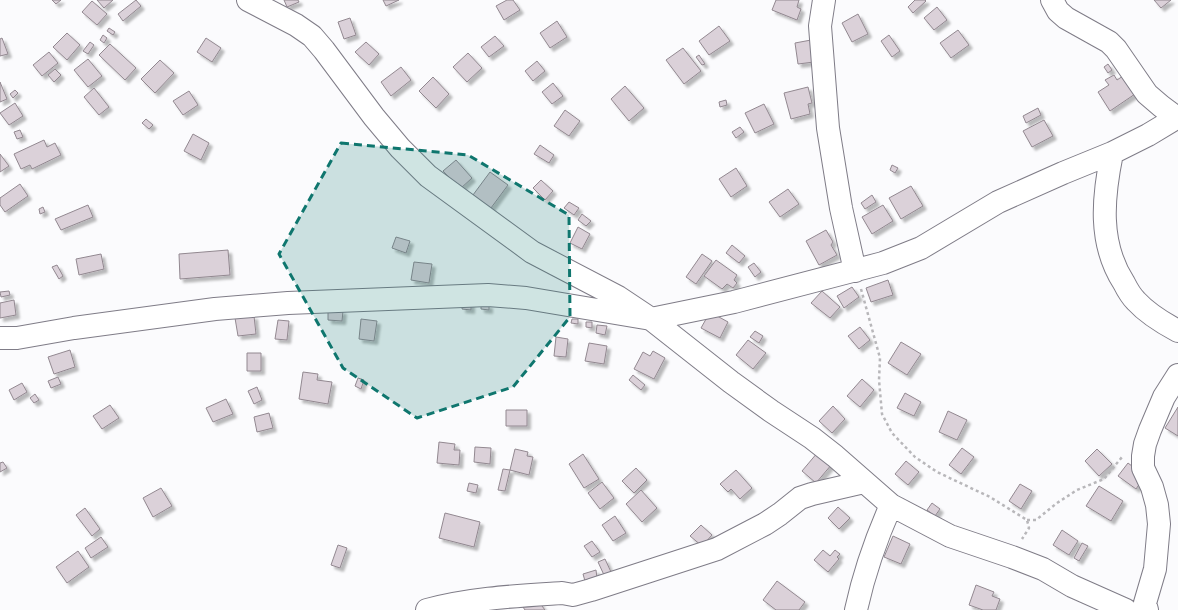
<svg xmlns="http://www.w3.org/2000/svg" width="1178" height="610" font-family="Arial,sans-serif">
	<defs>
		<filter id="shadow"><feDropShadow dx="3.5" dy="3.5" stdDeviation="1" flood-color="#0004"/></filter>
	</defs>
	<rect width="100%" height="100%" fill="#fbfbfd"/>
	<path fill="#dbd1d9" stroke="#928890" filter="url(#shadow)" d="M52,0H61L56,4Z
		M97,0H113L104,8Z
		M136,0L141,6L123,21L118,14Z
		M284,0H298L299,2L287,7Z
		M383,0H399L386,6Z
		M507,0H513L520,10L504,20L496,6Z
		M776,0H799L797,7L801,9L797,20L772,10Z
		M915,0H925L926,1L913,13L908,7Z
		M1154,0H1171L1161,8Z
		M92,1L107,14L97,25L82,12Z
		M937,7L947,20L934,30L924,18Z
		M858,14L868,34L852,42L842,23Z
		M350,18L356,35L344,39L338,22Z
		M557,21L567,37L550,48L540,33Z
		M719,26L730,41L709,55L699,41Z
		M109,28L115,32L113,35L107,31Z
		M958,30L969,45L951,58L940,43Z
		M67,33L80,45L67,60L53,47Z
		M103,35L107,38L104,43L100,40Z
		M889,35L900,51L892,57L881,41Z
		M495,36L504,46L489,57L481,47Z
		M2,38L8,54L0,56V39Z
		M206,38L221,48L212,62L197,52Z
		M811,40L814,62L798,64L795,43Z
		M90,42L94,45L88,54L83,51Z
		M366,42L379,54L369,65L355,52Z
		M110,44L136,68L125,80L99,55Z
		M683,48L701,71L684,84L666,60Z
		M49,52L58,63L42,76L33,65Z
		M468,53L482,68L467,82L453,67Z
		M699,55L705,64L702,65L696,57Z
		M88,59L102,76L88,87L74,70Z
		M160,60L174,73L155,93L141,79Z
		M537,61L545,71L533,81L525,71Z
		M1108,64L1112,70L1108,73L1104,67Z
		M401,67L411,80L391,96L381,82Z
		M55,69L61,75L54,82L48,75Z
		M1126,74L1138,92L1110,111L1098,92L1109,85L1105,80L1114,75L1117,80Z
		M433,77L449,94L436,108L419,91Z
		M0,82L7,99L0,102Z
		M553,83L563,96L552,104L542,92Z
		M625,86L644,108L629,121L611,99Z
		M808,87L812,103L808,104L810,114L791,119L784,93Z
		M94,88L109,107L99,115L84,97Z
		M15,90L18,93L13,98L10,94Z
		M189,91L198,105L183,115L173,101Z
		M726,100L727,105L720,107L719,102Z
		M15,103L23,116L9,125L0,113Z
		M764,104L774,124L755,133L745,113Z
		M1038,108L1041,115L1026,123L1023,116Z
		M565,110L580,121L569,136L554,126Z
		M146,119L153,125L149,129L142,123Z
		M1044,120L1053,136L1032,147L1023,131Z
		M740,127L744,132L736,138L732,132Z
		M20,130L23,137L17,139L14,132Z
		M193,134L209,143L201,160L184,151Z
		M44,140L47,147L55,143L61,155L32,169L30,165L21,169L14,154Z
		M540,145L554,155L549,163L534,154Z
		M0,154L9,166L0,172Z
		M456,160L472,178L460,189L443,171Z
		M892,165L898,168L895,173L890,170Z
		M736,168L747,186L731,197L719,179Z
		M490,172L508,185L488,212L470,199Z
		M541,180L553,191L545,200L533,188Z
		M20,184L28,196L5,212L0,205V198Z
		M911,186L923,206L901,219L889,198Z
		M788,189L799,204L780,217L769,202Z
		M872,195L876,202L865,209L861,203Z
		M569,202L579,208L574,215L564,208Z
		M88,205L93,217L61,230L55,219Z
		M883,205L893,221L872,234L862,217Z
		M43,207L45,212L40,214L39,209Z
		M582,214L591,221L586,226L578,220Z
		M578,227L590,234L582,249L570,243Z
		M826,230L833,242L831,245L837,255L819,265L806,241Z
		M396,237L410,241L406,253L392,248Z
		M732,245L745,256L739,263L726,253Z
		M228,250L230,275L180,279L179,254Z
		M101,254L104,269L79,275L76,259Z
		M702,254L712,261L696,284L686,277Z
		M716,260L737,275L734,280L737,283L733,288L727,284L722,289L704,276Z
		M414,262L432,264L429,283L411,280Z
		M754,263L761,272L755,277L748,267Z
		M57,265L63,276L59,279L52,267Z
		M888,280L893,295L871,302L866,288Z
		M852,287L859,297L844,308L837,296Z
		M9,291L10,295L1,297L0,292Z
		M822,291L840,307L830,318L811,303Z
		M14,300L16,315L0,318V303Z
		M463,302L471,303V310L462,309Z
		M481,304L489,305V310L481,309Z
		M328,309L343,311L342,321L328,320Z
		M710,312L728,322L720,338L701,328Z
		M254,316L256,334L238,336L235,318Z
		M361,319L377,321L374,341L359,339Z
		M572,319H578V324L571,323Z
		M278,320L289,321L287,340L275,339Z
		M586,322H592V328L586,327Z
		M597,325L607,326L605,335L596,333Z
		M860,327L870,340L859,349L848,336Z
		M755,331L763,336L759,343L750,337Z
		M556,337L568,339L566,357L554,356Z
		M748,340L766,353L753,369L736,355Z
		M901,342L921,354L907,375L888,363Z
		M589,343L607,346L604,364L585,361Z
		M70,350L75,367L54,374L48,357Z
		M653,351L665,358L654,379L634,369L643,352L650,356Z
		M247,353H261V371H247Z
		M303,372L318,374L317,380L332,382L328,404L299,399Z
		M633,375L645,385L641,390L629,380Z
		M58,377L61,384L51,388L48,381Z
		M358,378L364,380L361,389L355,386Z
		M862,379L874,390L860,407L847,396Z
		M22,383L27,392L14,400L9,390Z
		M257,387L262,400L254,404L248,391Z
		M905,393L921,402L914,416L897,408Z
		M35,394L39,400L34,403L30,398Z
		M226,399L233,414L213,422L206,408Z
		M110,405L119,418L102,429L93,416Z
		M833,406L845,419L832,433L819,421Z
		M1178,407V436L1165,428Z
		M506,410H527V426H506Z
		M948,411L967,420L957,440L939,432Z
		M269,413L273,428L257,432L254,417Z
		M439,442L455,444L454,450H460L459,465L437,463Z
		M475,447L491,448L490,464L474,462Z
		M962,448L974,457L961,474L949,465Z
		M515,449L528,452L527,456L533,457L529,475L510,470Z
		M1097,449L1112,464L1099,476L1085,461Z
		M818,452L832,464L816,483L802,471Z
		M583,454L599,479L584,488L569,464Z
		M906,461L919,472L908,485L895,474Z
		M3,462L7,468L0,472V463Z
		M1128,463L1145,476L1136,489L1118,476Z
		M636,468L647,480L634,493L622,481Z
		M503,469L510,470L505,491L498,490Z
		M736,470L752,488L740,499L731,489L728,492L720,484Z
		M602,482L614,498L600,509L588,493Z
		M469,483L478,485L476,493L467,491Z
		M1020,484L1032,491L1021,509L1009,501Z
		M1099,486L1123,501L1111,521L1086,506Z
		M161,488L172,506L153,517L143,498Z
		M641,490L657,508L642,522L626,504Z
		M932,503L940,509L935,516L927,510Z
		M838,507L850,518L839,529L828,518Z
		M85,508L100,529L92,536L76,515Z
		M445,513L480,522L474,547L439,538Z
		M615,516L626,533L613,541L602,525Z
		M701,525L712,535L702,546L690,536Z
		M1062,530L1078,541L1069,555L1053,545Z
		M893,536L910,544L901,564L884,557Z
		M101,537L108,547L91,558L85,548Z
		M592,541L600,552L592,557L584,546Z
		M1082,543L1088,546L1079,561L1074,558Z
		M338,545L347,548L340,568L331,565Z
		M823,550L830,556L835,550L840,554L837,557L839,559L828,572L814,560Z
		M78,551L89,567L67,583L56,567Z
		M605,559L611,572L604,575L598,562Z
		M596,570L597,578L585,581L583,574Z
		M777,581L805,602L799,610H776L763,600Z
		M976,585L994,592L992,596L1000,599L996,610H983L969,605Z
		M536,598L545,610H525L523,607Z"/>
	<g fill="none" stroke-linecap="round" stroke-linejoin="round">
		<defs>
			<path id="street" d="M248,0L296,25L312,36L324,50L374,117L400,148L428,176L532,252L618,297L651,319L731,382L771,411L812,438L835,456L891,505L950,536L1012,557L1043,569L1072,586L1126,610
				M824,0L820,26L828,128L841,208L855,271
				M1052,0L1058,11L1066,18L1109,42L1116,49L1147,94L1161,106L1177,118
				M1112,153C1103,197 1098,243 1124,283C1127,289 1131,296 1136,301C1147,313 1163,323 1178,331
				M0,338H17L74,328L215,309L288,303L488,295L526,298L651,319L734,302L883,263L921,248L998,202L1063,173L1112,153L1148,135L1178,117
				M427,610C472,598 516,596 562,593L573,595L591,590L717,549L765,524L780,514L800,498L812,494L864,482
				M856,610C864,573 876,539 891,505
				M1147,610L1145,603L1155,569L1159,524L1157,505L1152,487L1143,468V456L1145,444L1150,430L1164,397L1178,375"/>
		</defs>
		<use href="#street" stroke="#7f7c87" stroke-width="24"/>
		<path stroke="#b8b7ba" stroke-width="2.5" stroke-dasharray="3 3" stroke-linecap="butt" d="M861,289L880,358L879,380L882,414L892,433L915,457L937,472L990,497L1027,520L1029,528L1022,539
			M1027,520H1036L1057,503L1077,490L1104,479L1122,457"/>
		<use href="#street" stroke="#fff" stroke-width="22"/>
	</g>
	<path fill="#0f766e" fill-opacity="0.2" stroke="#0f766e" stroke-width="3" stroke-dasharray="8 5" stroke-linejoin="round" d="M341,143L468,155L569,215L570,317L513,387L417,418L343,368L279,254Z"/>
</svg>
